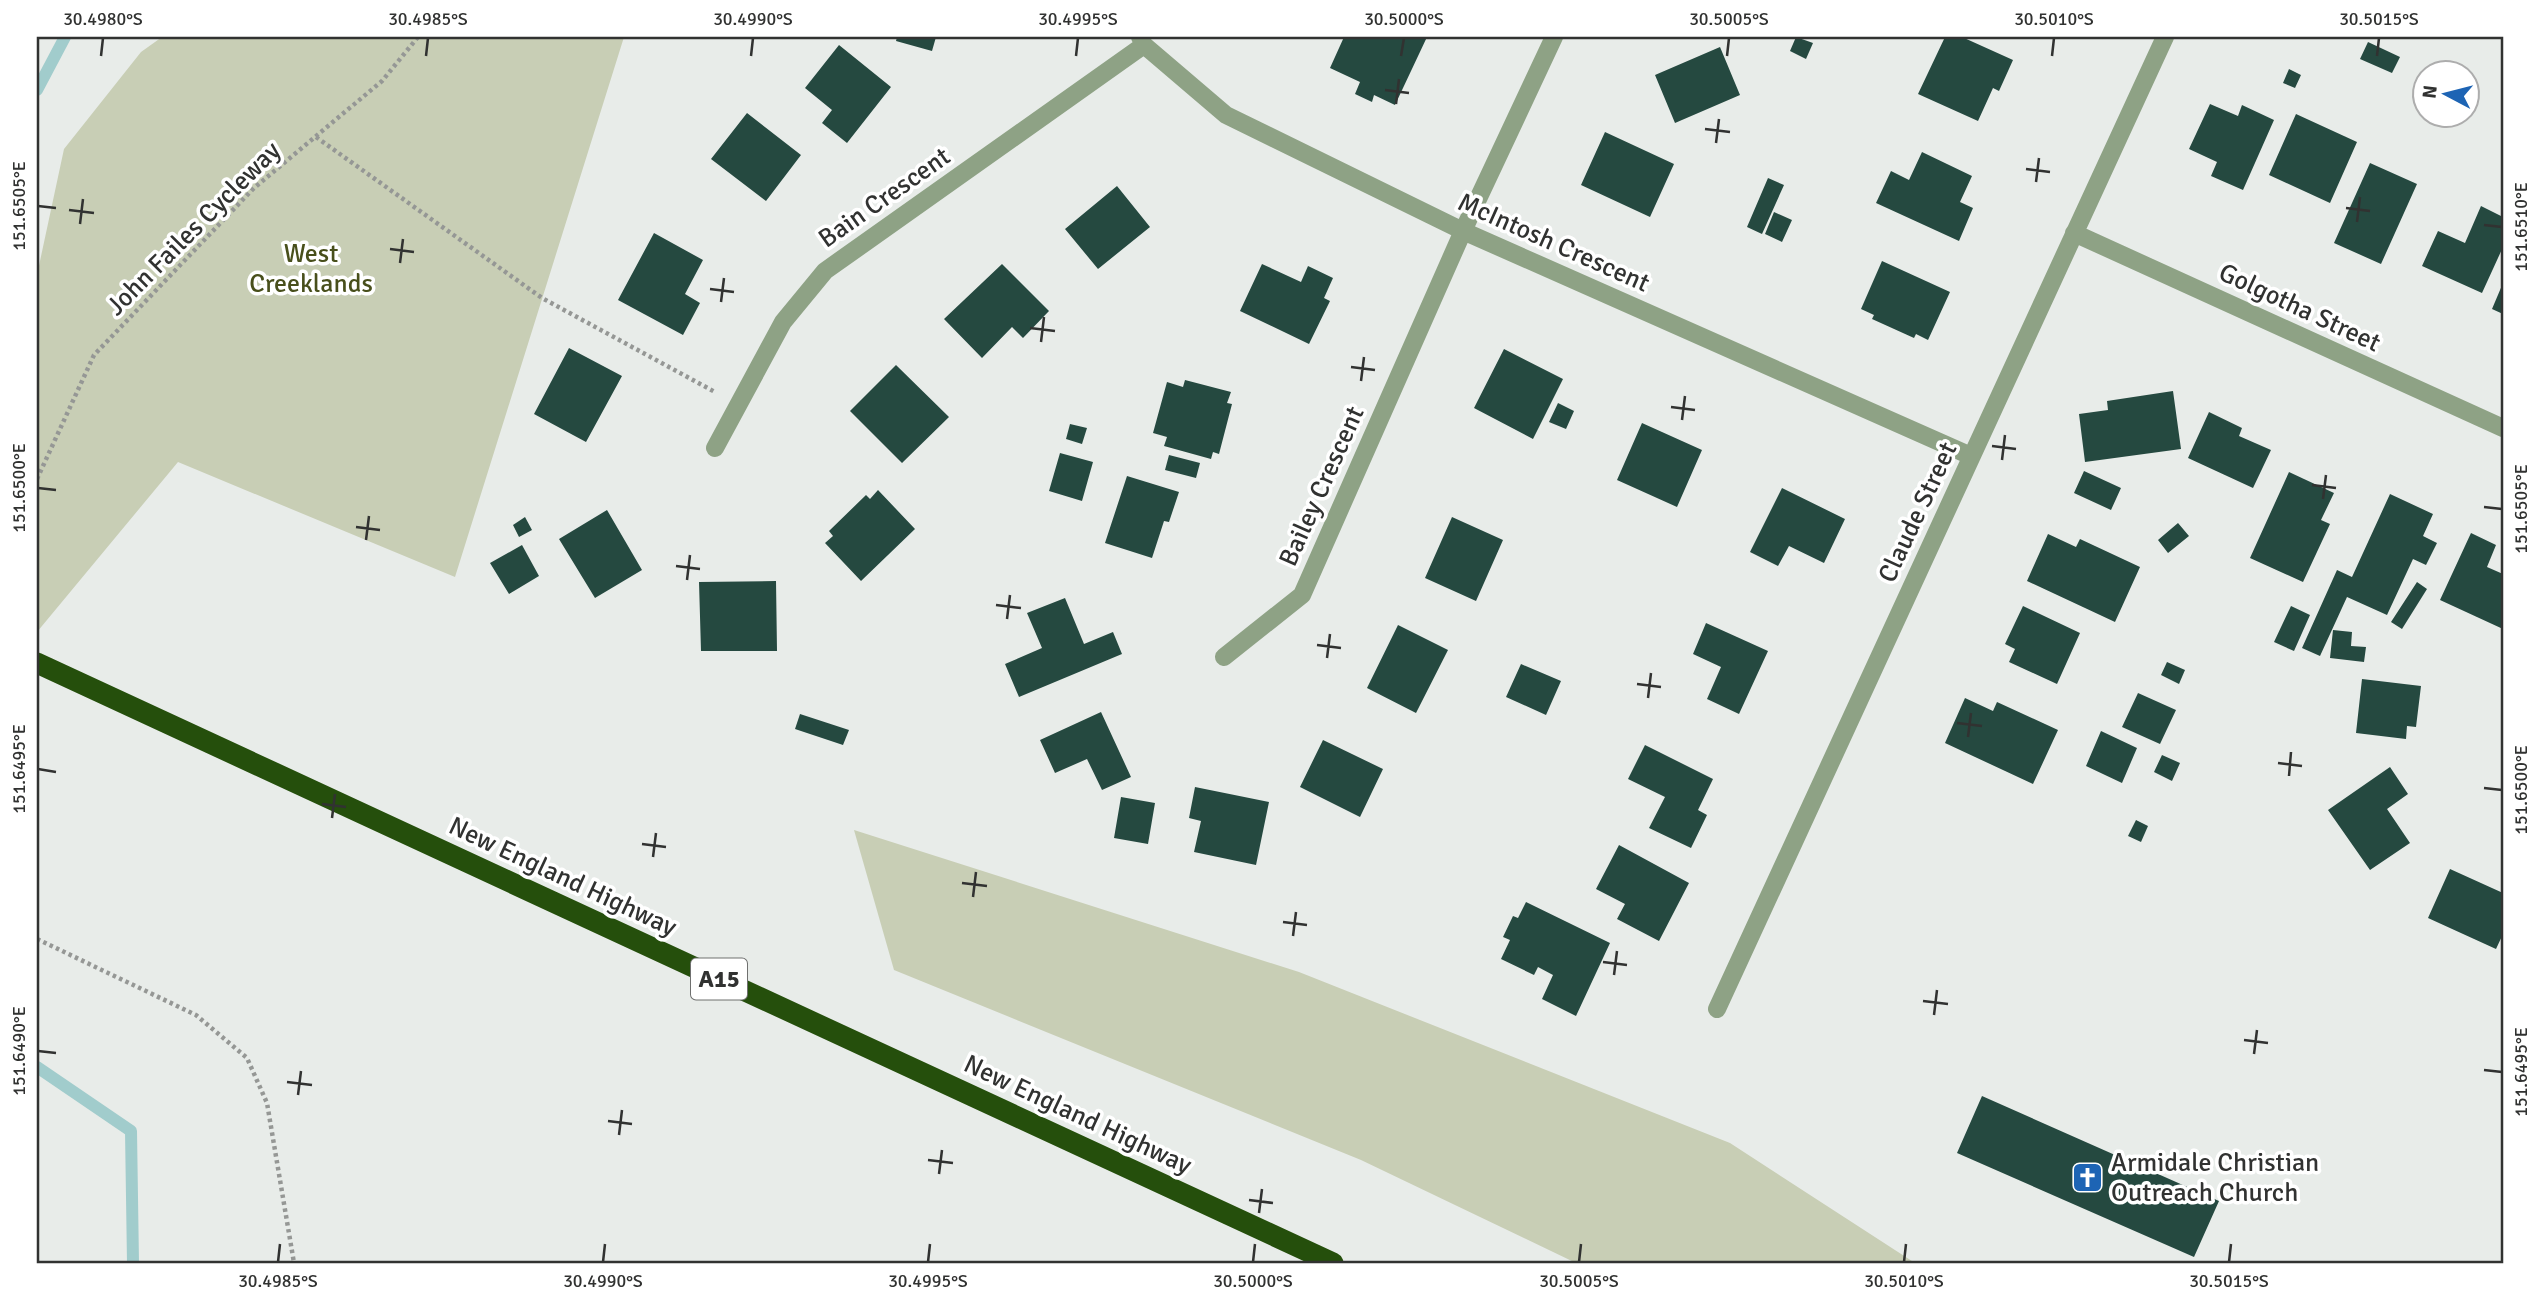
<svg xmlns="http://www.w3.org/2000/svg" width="2540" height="1300" font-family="Signika,sans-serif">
	<rect width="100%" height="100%" fill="#e8ece9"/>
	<path fill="#c8ceb5" d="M162,37H624L455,577L178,462L37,632V275L64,149L141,52Z
		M854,830L1299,972L1730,1143L1915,1263H1576L1361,1160L894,970Z"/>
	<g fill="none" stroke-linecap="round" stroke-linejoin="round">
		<path stroke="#a1cccc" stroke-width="12" d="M37,90L65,37
			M37,1067L131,1131L133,1263"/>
	</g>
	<path fill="#254940" d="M897,37H936L932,51L896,41Z
		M1344,37H1427L1395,105L1374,95L1372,102L1355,94L1360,82L1330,68Z
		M1796,37L1813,43L1806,59L1790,51Z
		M1945,37H1962L2013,60L1999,91L1993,88L1978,121L1918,94Z
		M2368,42L2400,57L2392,73L2360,59Z
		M839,45L891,87L847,143L822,123L832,110L805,88Z
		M1720,47L1740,95L1675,123L1655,75Z
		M2289,69L2301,75L2295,88L2283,83Z
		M2210,104L2238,116L2242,105L2274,120L2243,190L2211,176L2217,162L2189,149Z
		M747,113L801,155L766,201L711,159Z
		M2296,114L2357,142L2330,203L2269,175Z
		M1605,132L1674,164L1650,217L1581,185Z
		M1922,152L1972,176L1960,202L1973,208L1959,241L1876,203L1891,171L1909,180Z
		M2370,163L2417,184L2381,264L2334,243Z
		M1768,178L1784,185L1762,234L1747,227Z
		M1117,186L1150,227L1098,269L1065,229Z
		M2481,206L2503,217V247L2482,293L2422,266L2438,231L2465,243Z
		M1774,212L1792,220L1782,242L1765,234Z
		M654,233L703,260L685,294L700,303L683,335L618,300Z
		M1882,261L1950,292L1928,340L1916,334L1914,338L1872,319L1874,315L1861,309Z
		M1002,264L1049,311L1023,338L1012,327L982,358L944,319Z
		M1262,264L1301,282L1308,266L1333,278L1324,298L1330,301L1309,344L1240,311Z
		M2503,283V314L2492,309Z
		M569,348L622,376L586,442L534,414Z
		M1504,349L1563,379L1533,439L1474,408Z
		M896,365L949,417L902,463L850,411Z
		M1185,380L1231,392L1227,403L1232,404L1219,454L1213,452L1211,459L1164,446L1167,437L1153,433L1167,382L1183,387Z
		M2173,391L2181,449L2085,462L2079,414L2108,410L2107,401Z
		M1558,403L1574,411L1566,429L1549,422Z
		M2209,412L2242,428L2239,436L2271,450L2253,488L2188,458Z
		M1642,423L1702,450L1677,507L1617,480Z
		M1070,424L1087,428L1082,444L1066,439Z
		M1060,453L1093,462L1082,501L1049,491Z
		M1169,455L1200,463L1196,478L1165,470Z
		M2084,471L2121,488L2111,510L2074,493Z
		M2289,472L2334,493L2321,520L2330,524L2303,582L2250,558Z
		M1127,476L1179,492L1169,522L1164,521L1152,558L1105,543Z
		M1782,488L1845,519L1824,563L1789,546L1778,566L1750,552Z
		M878,490L915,529L861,581L825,543L833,536L829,531L866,495L870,499Z
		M2390,494L2433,514L2423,536L2437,543L2426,565L2413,559L2387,615L2347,597L2320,656L2302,648L2337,570L2352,577Z
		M607,510L642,570L595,598L559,539Z
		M525,517L532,530L519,537L513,525Z
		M1452,517L1503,540L1476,601L1425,578Z
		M2178,523L2189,536L2168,553L2158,540Z
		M2471,533L2496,545L2487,567L2503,574V629L2440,600Z
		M2048,534L2076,547L2080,539L2140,567L2115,622L2027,581Z
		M522,545L539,576L509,594L490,563Z
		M776,581L777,651H701L699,582Z
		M2417,582L2427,589L2402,629L2391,622Z
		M1065,598L1084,644L1113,632L1122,654L1019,697L1005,664L1042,648L1027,613Z
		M2023,606L2080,633L2057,684L2009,662L2015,649L2005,644Z
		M2291,606L2310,615L2294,651L2274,642Z
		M1706,623L1768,651L1739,714L1707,699L1721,667L1693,654Z
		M1398,625L1448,650L1416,713L1367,688Z
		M2333,630L2352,632L2351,646L2366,647L2364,662L2330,658Z
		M2167,662L2185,670L2179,684L2161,675Z
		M1521,664L1561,681L1546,715L1506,697Z
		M2362,679L2421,686L2416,727L2407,726L2406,739L2356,733Z
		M2138,693L2176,710L2160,744L2122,727Z
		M1965,698L1993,711L1997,702L2058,730L2033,784L1945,743Z
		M1101,712L1131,777L1102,790L1087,759L1055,773L1040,740Z
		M800,714L849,730L843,745L795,729Z
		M2101,731L2137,748L2122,783L2086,766Z
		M1323,740L1383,769L1360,817L1300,787Z
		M1645,745L1713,779L1698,810L1707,815L1691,848L1649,828L1665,797L1628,779Z
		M2162,755L2180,763L2172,781L2154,772Z
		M2390,767L2408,794L2387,809L2410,843L2370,870L2328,810Z
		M1195,787L1269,802L1256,865L1194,852L1201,821L1189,818Z
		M1121,797L1155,803L1148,844L1114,838Z
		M2136,820L2148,826L2141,842L2128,836Z
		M1619,845L1689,883L1659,941L1617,919L1625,904L1596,889Z
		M2450,869L2503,893V934L2496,949L2428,918Z
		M1526,902L1610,943L1576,1016L1542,999L1553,975L1538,967L1534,975L1501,959L1510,940L1503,937L1513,916L1518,918Z
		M1982,1096L2219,1201L2194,1257L1957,1153Z"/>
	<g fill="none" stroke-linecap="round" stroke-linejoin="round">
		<path stroke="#959795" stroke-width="4.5" stroke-dasharray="3.5 3.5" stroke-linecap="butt" d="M316,137L542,298L715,392
			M37,479L94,355L254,188L382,81L418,37
			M37,939L196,1015L247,1058L267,1103L294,1263"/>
		<path stroke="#8ea285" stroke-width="18" d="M1140,37L1144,45L1226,115L1463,231L1971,456
			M2074,233L2503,428
			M715,448L783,322L825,271L1144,45
			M1224,657L1302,595L1463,231L1554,37
			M1717,1009L2165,37"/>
		<path stroke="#254f0c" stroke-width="21" d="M37,663L1333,1263"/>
	</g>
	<path fill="none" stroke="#313231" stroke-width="2.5" d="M101,56L103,38M426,56L428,38M751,56L753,38M1076,56L1078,38M1401,56L1404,38M1727,56L1729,38M2052,56L2054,38M2377,56L2379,38M1385,90L1409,93M1396,104L1399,79M1705,129L1730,132M1716,143L1719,119M2026,169L2050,172M2036,182L2039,158M38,206L56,208M2346,208L2370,211M69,210L94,213M2357,222L2360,197M80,224L83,199M2484,225L2502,227M390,249L414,252M400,263L403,239M710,289L734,292M721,302L724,278M1030,328L1055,331M1041,342L1044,317M1351,367L1375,370M1361,381L1364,357M1671,407L1695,410M1682,420L1685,396M1992,446L2016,449M2002,460L2005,435M2312,485L2336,488M38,488L56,490M2323,499L2326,475M2484,507L2502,509M356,527L380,530M366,540L369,516M676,566L700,569M687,580L690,555M996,605L1021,608M1007,619L1010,595M1317,645L1341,648M1327,658L1330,634M1637,684L1661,687M1648,698L1651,673M1957,723L1982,726M1968,737L1971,713M2278,763L2302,766M38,769L56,772M2289,776L2291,752M2484,788L2502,790M322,804L346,807M332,818L335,794M642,844L666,847M653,857L656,833M962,883L987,886M973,897L976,872M1283,922L1307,925M1293,936L1296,912M1603,962L1627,965M1614,975L1617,951M1923,1001L1948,1004M1934,1015L1937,990M2244,1040L2268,1043M38,1051L56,1053M2254,1054L2257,1030M2484,1070L2502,1072M287,1082L312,1085M298,1095L301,1071M608,1121L632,1124M619,1135L622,1110M928,1160L953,1163M939,1174L942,1150M1249,1200L1273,1203M1259,1213L1262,1189M278,1262L280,1244M603,1262L605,1244M928,1262L930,1244M1253,1262L1255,1244M1579,1262L1581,1244M1904,1262L1906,1244M2229,1262L2231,1244"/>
	<defs>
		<symbol id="church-square" viewBox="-11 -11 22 22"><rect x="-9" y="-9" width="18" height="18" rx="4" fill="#1d64b4" stroke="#fff"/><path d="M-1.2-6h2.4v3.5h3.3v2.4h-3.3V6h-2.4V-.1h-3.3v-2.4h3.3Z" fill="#fff"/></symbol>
	</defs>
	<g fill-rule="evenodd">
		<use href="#church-square" x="2070" y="1160" width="35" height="35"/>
	</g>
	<g text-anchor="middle" stroke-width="7" stroke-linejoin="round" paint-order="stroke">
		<rect fill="#fff" stroke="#6f706f" stroke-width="2" x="691" y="958.5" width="56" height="41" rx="5"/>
		<g font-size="24" font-weight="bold" fill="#313231">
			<text x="719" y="987">A15</text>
		</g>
		<g font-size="26" fill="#313231" stroke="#fff">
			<text transform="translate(884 197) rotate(-35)" y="9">Bain Crescent</text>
			<text transform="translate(193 228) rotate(-45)" y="9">John Failes Cycleway</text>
			<text transform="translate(1554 242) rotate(24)" y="9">McIntosh Crescent</text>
			<text transform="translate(2300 307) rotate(25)" y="9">Golgotha Street</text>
			<text transform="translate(1321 486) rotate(-66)" y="9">Bailey Crescent</text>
			<text transform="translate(1917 512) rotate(-65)" y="9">Claude Street</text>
			<text transform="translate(563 876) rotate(25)" y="9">New England Highway</text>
			<text transform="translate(1078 1114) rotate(25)" y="9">New England Highway</text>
		</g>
		<g font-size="26" fill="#484f1b" stroke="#fff">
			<text x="311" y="262">West<tspan x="311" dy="30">Creeklands</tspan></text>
		</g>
		<g font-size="26" fill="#313231" stroke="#fff" text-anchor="start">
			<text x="2111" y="1171">Armidale Christian<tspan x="2111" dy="30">Outreach Church</tspan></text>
		</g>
	</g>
	<rect width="2540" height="1300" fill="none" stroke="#ffffff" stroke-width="77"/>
	<g transform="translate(2446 94) rotate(277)"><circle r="33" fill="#ffffff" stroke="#adadad" stroke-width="2"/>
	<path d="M0-5L12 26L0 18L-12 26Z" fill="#1d64b4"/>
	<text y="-10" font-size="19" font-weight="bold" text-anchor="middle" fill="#313231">N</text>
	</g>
	<rect x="38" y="38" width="2464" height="1224" fill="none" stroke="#313231" stroke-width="2.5"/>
	<g font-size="18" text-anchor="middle" fill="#313231">
		<text x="103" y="25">30.4980°S</text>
		<text x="428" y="25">30.4985°S</text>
		<text x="753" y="25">30.4990°S</text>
		<text x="1078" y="25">30.4995°S</text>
		<text x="1404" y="25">30.5000°S</text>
		<text x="1729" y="25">30.5005°S</text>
		<text x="2054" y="25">30.5010°S</text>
		<text x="2379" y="25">30.5015°S</text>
		<text transform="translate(19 206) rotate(-90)" y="6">151.6505°E</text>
		<text transform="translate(2521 227) rotate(-90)" y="6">151.6510°E</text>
		<text transform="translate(19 488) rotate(-90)" y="6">151.6500°E</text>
		<text transform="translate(2521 509) rotate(-90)" y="6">151.6505°E</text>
		<text transform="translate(19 769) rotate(-90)" y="6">151.6495°E</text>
		<text transform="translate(2521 790) rotate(-90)" y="6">151.6500°E</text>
		<text transform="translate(19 1051) rotate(-90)" y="6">151.6490°E</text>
		<text transform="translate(2521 1072) rotate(-90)" y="6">151.6495°E</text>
		<text x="278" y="1287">30.4985°S</text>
		<text x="603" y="1287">30.4990°S</text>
		<text x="928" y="1287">30.4995°S</text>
		<text x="1253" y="1287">30.5000°S</text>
		<text x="1579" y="1287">30.5005°S</text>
		<text x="1904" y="1287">30.5010°S</text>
		<text x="2229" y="1287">30.5015°S</text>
	</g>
</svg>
